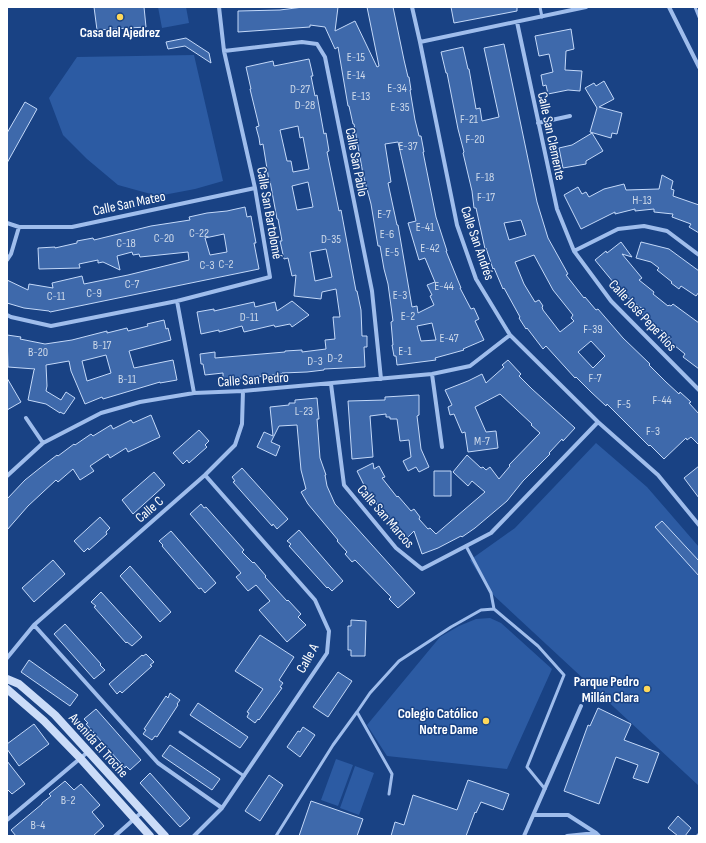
<svg xmlns="http://www.w3.org/2000/svg" width="706" height="843" font-family="'Sofia Sans Condensed',sans-serif">
	<rect width="100%" height="100%" fill="#194284"/>
	<path fill="#2c5ba3" d="M158,7H186L189,23L162,28Z
		M194,55L223,181L195,189L158,196L118,185L87,159L63,135L49,98L77,57Z
		M596,443L647,487L699,547V786L490,592L470,560L515,528Z
		M490,618L501,623L552,669L507,769L387,756L367,725L440,637L459,626L476,619Z
		M336,759L353,765L338,806L321,800Z
		M355,766L374,773L359,815L340,808Z"/>
	<path fill="#3e69ab" stroke="#c4d9f9" fill-rule="evenodd" d="M94,7H144L146,27L97,30Z
		M303,7H338L335,31L355,21L377,67L379,66L367,7H393L404,60L408,77H409L411,90H410L415,120L419,136H421L424,152H423L436,217L447,251H446L461,288H460L471,309L474,308L479,319L475,321L484,340L463,349L464,350L435,358L436,360L397,365L396,356H394L392,345H393L391,322L393,321L388,284L384,269L380,246H378L371,204L363,174L354,124H353L349,106H348L338,47L335,49L325,27L310,25V27L238,32V11L280,10ZM398,142L416,221L408,223L419,260L425,258L435,282L427,285L432,295L430,296L434,305L418,313L417,306L412,307L398,225H397L388,183L391,182L385,144ZM432,323L436,340L421,341L417,326Z
		M451,7H517V11L454,23Z
		M571,29L574,49L566,51L565,70L582,71L580,91L568,90L548,94L546,85L543,86L541,75L553,72L549,54L539,56L535,36Z
		M186,38L209,53L211,63L185,46L168,49L166,42Z
		M504,44L537,202L548,238L568,274L566,275L584,298L585,297L596,310L598,309L623,338L650,364L649,365L666,382L679,394L680,392L691,402L689,403L699,414V445L691,437L687,440L686,438L664,459L650,445L649,446L607,404L606,406L591,392L576,377L575,378L546,346L543,349L527,328L526,329L519,318L520,317L504,288L503,289L494,268L493,269L486,248L485,249L476,208H474L472,191L463,153L464,152L458,129L447,73H446L441,52L463,47L468,69H469L476,109L480,108L482,121L499,117L484,48ZM521,220L526,235L509,240L504,223ZM534,255L553,290L573,315L571,318L574,321L560,332L543,310L542,307L543,306L539,300L535,302L524,284L515,262ZM591,341L605,356L593,368L578,352Z
		M309,59L313,76H311L315,96L317,95L324,134L326,133L329,151L327,152L339,211L341,210L356,291H357L361,310L362,336H367V347H364L365,367L324,369V370L307,372L282,373V374L244,378L223,379V373L205,375L203,364H201L200,354L215,352V358L285,352V351L302,350V352L326,349L325,340L335,339L333,317H340L336,289L322,292L321,299L294,296L296,275L292,276L288,258L284,259L280,241H282L278,219H277L270,181H269L263,144L260,145L259,138L256,127L259,126L250,89H251L246,67L273,61L274,66ZM298,126L300,138L303,137L309,169L293,172L291,161H287L280,130ZM308,182L313,207L297,210L292,186ZM326,249L332,277L315,281L310,252Z
		M604,81L614,99L599,107L622,113L617,134L612,133L611,138L590,132L597,108L585,88L594,83L596,86Z
		M25,102L37,109L7,163V133Z
		M592,133L603,151L586,161V164L563,168L559,148L572,145Z
		M662,175L673,181L671,189L674,190L673,196L699,205V233L689,227L691,224L672,217L673,214L654,212V209L635,211V209L615,214V212L581,229L564,195L578,187L582,194L586,192L589,197L604,189L624,184L626,190L659,189Z
		M245,207L247,217L251,216L253,227L256,243H254L259,269L50,312L49,311L24,308L7,303V280L28,290L29,284L53,288L52,283L82,276L84,284L128,275L189,260L188,252L140,257L139,254L133,255L132,252L117,256L120,270L103,262L98,263V260L79,264L80,268L39,269L38,248L55,247V248L77,243V241L93,238L94,240L151,226L190,220L189,217L207,213L227,211ZM224,234L227,252L210,255L205,238Z
		M621,242L632,257L622,254L642,278L639,280L654,292L653,294L668,306L669,305L671,306L673,304L699,323V369L683,357L685,354L669,341L671,338L641,314L644,310L623,294L595,260L606,251L607,253Z
		M641,242L669,249L699,271V292L696,296L681,286L679,289L671,283L672,282L657,270L659,268L651,262L636,258Z
		M292,301L309,315L292,327L290,324L275,327L274,325L244,332L242,326L219,332V330L201,334L197,312L214,309V311L254,302L255,307L275,302L277,311Z
		M164,320L166,329L168,328L171,340L129,351L134,368L173,360L177,380L160,383V382L103,399L102,397L85,404L71,371L69,361L46,365L47,386L46,391L61,400L66,392L75,398L64,414L60,412V413L46,404L28,400L34,370L35,369L8,367L7,335L21,337L20,339L45,344L72,340L107,331V333L127,328L128,331L148,326L147,324ZM106,355L111,373L87,381L82,361Z
		M508,360L521,374L519,376L532,389L575,428L563,441L562,439L549,453L550,454L523,481L507,501L475,528L462,537L461,536L438,548L422,554L414,531L407,538L382,511L367,491L357,471L373,463L374,469L379,466L385,477L382,478L397,497L398,496L411,511L414,509L420,517L419,519L428,529L430,528L436,534L485,492L472,481L468,486L453,472L467,455L481,468L483,467L486,470L490,467L499,479L510,466L509,465L540,433L531,425L532,424L500,394L475,407L486,432L496,431L498,448L468,452L465,432L462,433L454,414L450,415L448,407L452,405L445,390L468,381L482,374L486,383L504,367L502,365Z
		M7,378L21,402L7,410Z
		M419,395V415L417,416L421,449L429,467L419,472L416,467L408,471L403,461L411,457L409,440L400,441L397,419H390V417H386V414L370,416L373,457L352,459L348,401L385,400V397Z
		M317,398L319,419H317L320,458L326,475H325L327,486L335,504L346,516L415,593L398,608L389,599L391,597L355,560L352,562L345,554L347,552L337,541L338,540L308,504L301,492L306,489L301,470L297,425L279,426L271,442L280,446L276,456L257,447L264,432L273,436L270,407L289,405V403H295V400Z
		M151,415L160,437L128,452L126,448L110,458L108,454L90,466L94,471L80,480L73,469L58,482L56,480L28,506L7,530V499L25,480L40,468L57,455L58,456L74,444L75,445L91,434L93,436L111,425L113,429L131,420L133,423Z
		M199,430L209,441L205,445L207,447L189,463L187,460L183,464L173,453Z
		M699,466V498L684,478Z
		M242,468L288,519L277,529L273,524L272,526L233,482L235,481L232,477Z
		M434,471H451V496H434Z
		M154,472L165,485L133,514L122,500Z
		M201,504L204,508L206,507L244,550L242,552L253,563L254,562L266,576L265,577L287,601L288,600L301,614L298,617L306,625L287,642L259,610L270,601L256,585L248,591L236,577L241,573L190,514Z
		M100,517L110,528L106,532L107,534L89,550L88,548L84,552L74,541Z
		M662,521L699,561V576L655,527Z
		M299,530L343,581L332,591L328,587L327,588L289,546L291,544L287,541Z
		M171,531L216,583L205,593L201,588L199,589L162,546L163,545L159,541Z
		M53,560L65,574L34,602L22,588Z
		M130,566L171,612L160,622L120,576Z
		M101,592L142,637L132,646L127,642L126,643L94,607L96,606L91,602Z
		M351,620L366,621L365,656H351V650H348V626H351Z
		M65,624L101,664L100,665L105,670L94,679L54,634Z
		M260,635L294,657L279,680L283,683L280,687L282,688L259,720L258,719L255,723L247,717L249,713L247,712L263,689L235,671Z
		M146,654L154,662L150,665L152,666L122,693L120,691L117,694L109,684L142,655L143,656Z
		M29,660L78,695L70,706L21,672Z
		M338,672L352,681L328,717L313,707Z
		M170,693L180,700L177,704L178,705L157,737L155,736L152,740L143,734L146,730L144,729L166,696L168,698Z
		M198,703L248,737L240,748L190,715Z
		M598,708L631,724L624,740L659,753L648,783L633,778L638,765L616,757L599,804L564,791L588,725L590,726Z
		M96,709L141,760L130,770L126,766L125,768L86,724L88,723L84,719Z
		M34,724L49,744L19,766L7,749V744Z
		M303,727L315,735L300,757L287,747L298,731L300,732Z
		M170,745L220,779L212,790L162,756Z
		M7,761L25,784L12,794L7,789Z
		M150,773L190,818L180,827L140,783Z
		M269,775L283,785L260,821L245,811Z
		M468,780L509,794L503,810L481,802L476,813L475,812L466,836H391L395,822L404,825L413,795L457,810Z
		M65,781L74,790L81,784L100,805L92,812L104,826L93,836H16L11,830L42,804V803L51,796L49,794Z
		M311,801L363,819L357,836H299Z
		M678,816L691,828L685,836H678L668,828Z"/>
	<g fill="none" stroke-linecap="round" stroke-linejoin="round">
		<path stroke="#9fbdec" stroke-width="3" d="M540,7L542,17
			M695,7L699,17
			M466,546L491,593L494,609
			M357,712L392,774L389,794
			M180,732L244,776
			M276,836L333,745L357,712L370,693L399,661L451,627L481,610L494,609L538,646L564,675L527,767L545,789"/>
		<path stroke="#9fbdec" stroke-width="4" d="M412,7L420,42L457,225L476,279L510,335L598,422L658,475L699,525
			M669,7L699,67
			M517,22L557,209L574,251L611,301L699,390
			M420,42L586,7
			M224,51L302,42L317,44L325,57L372,291L381,379
			M538,123L570,116
			M7,223L19,227H72L255,188
			M574,251L618,229L644,226L667,231L699,255
			M7,260L11,254L19,227
			M177,301L194,393
			M7,315L11,317L51,326L177,301L270,277L255,188L224,51L219,7
			M432,374L442,447
			M331,384L344,485L396,548L422,569L491,533L598,422
			M26,418L43,443
			M7,476L43,443L101,413L140,402L194,393L243,391L432,374L470,366L510,335
			M34,625L158,763L222,808
			M7,658L34,625L205,475L235,445L242,424L243,391
			M534,815H568L596,833
			M7,820L89,751
			M115,836L142,812
			M194,836L222,808L327,653L329,631L315,600L205,475
			M524,836L581,706
			M567,836L596,833L599,836
			M698,836L699,835"/>
		<path stroke="#cbdcf8" stroke-width="8" d="M7,679L19,684L55,715L165,836
			M7,689L44,721L80,758L150,836"/>
	</g>
	<g fill="#fed85a" stroke="#194284" stroke-width="1.5">
		<circle cx="120" cy="17" r="4"/>
		<circle cx="647" cy="689" r="4"/>
		<circle cx="486" cy="721" r="4"/>
	</g>
	<g text-anchor="middle" stroke-width="3" stroke-linejoin="round" paint-order="stroke">
		<g font-size="12" fill="#cfdaea">
			<text x="356" y="61">E-15</text>
			<text x="356" y="79">E-14</text>
			<text x="397" y="92">E-34</text>
			<text x="300" y="93">D-27</text>
			<text x="361" y="100">E-13</text>
			<text x="305" y="109">D-28</text>
			<text x="400" y="111">E-35</text>
			<text x="469" y="123">F-21</text>
			<text x="475" y="143">F-20</text>
			<text x="408" y="150">E-37</text>
			<text x="485" y="181">F-18</text>
			<text x="486" y="201">F-17</text>
			<text x="642" y="204">H-13</text>
			<text x="384" y="218">E-7</text>
			<text x="425" y="231">E-41</text>
			<text x="199" y="237">C-22</text>
			<text x="387" y="238">E-6</text>
			<text x="164" y="242">C-20</text>
			<text x="331" y="243">D-35</text>
			<text x="126" y="247">C-18</text>
			<text x="430" y="252">E-42</text>
			<text x="392" y="256">E-5</text>
			<text x="226" y="268">C-2</text>
			<text x="207" y="269">C-3</text>
			<text x="132" y="288">C-7</text>
			<text x="444" y="290">E-44</text>
			<text x="94" y="297">C-9</text>
			<text x="400" y="299">E-3</text>
			<text x="56" y="300">C-11</text>
			<text x="408" y="320">E-2</text>
			<text x="249" y="321">D-11</text>
			<text x="593" y="333">F-39</text>
			<text x="449" y="342">E-47</text>
			<text x="102" y="349">B-17</text>
			<text x="405" y="355">E-1</text>
			<text x="38" y="356">B-20</text>
			<text x="335" y="362">D-2</text>
			<text x="315" y="365">D-3</text>
			<text x="595" y="382">F-7</text>
			<text x="127" y="383">B-11</text>
			<text x="662" y="404">F-44</text>
			<text x="624" y="408">F-5</text>
			<text x="304" y="415">L-23</text>
			<text x="653" y="435">F-3</text>
			<text x="482" y="445">M-7</text>
			<text x="68" y="804">B-2</text>
			<text x="38" y="829">B-4</text>
		</g>
		<g font-size="14" font-weight="bold" fill="#fff" stroke="#194284" text-anchor="end">
			<text x="120" y="37" text-anchor="middle">Casa del Ajedrez</text>
			<text x="639" y="686">Parque Pedro<tspan x="639" dy="16">Millán Clara</tspan></text>
			<text x="478" y="718">Colegio Católico<tspan x="478" dy="16">Notre Dame</tspan></text>
		</g>
		<g font-size="14" fill="#fff" stroke="#194284">
			<text transform="translate(552 136) rotate(78)" y="5">Calle San Clemente</text>
			<text transform="translate(357 162) rotate(79)" y="5">Calle San Pablo</text>
			<text transform="translate(129 203) rotate(-12)" y="5">Calle San Mateo</text>
			<text transform="translate(270 213) rotate(80)" y="5">Calle San Bartolomé</text>
			<text transform="translate(478 243) rotate(71)" y="5">Calle San Andrés</text>
			<text transform="translate(643 315) rotate(47)" y="5">Calle José Pepe Ríos</text>
			<text transform="translate(253 379) rotate(-4)" y="5">Calle San Pedro</text>
			<text transform="translate(149 509) rotate(-41)" y="5">Calle C</text>
			<text transform="translate(386 516) rotate(49)" y="5">Calle San Marcos</text>
			<text transform="translate(307 658) rotate(-61)" y="5">Calle A</text>
			<text transform="translate(99 745) rotate(48)" y="5">Avenida El Troche</text>
		</g>
	</g>
	<rect width="706" height="843" fill="none" stroke="#ffffff" stroke-width="16"/>
</svg>
